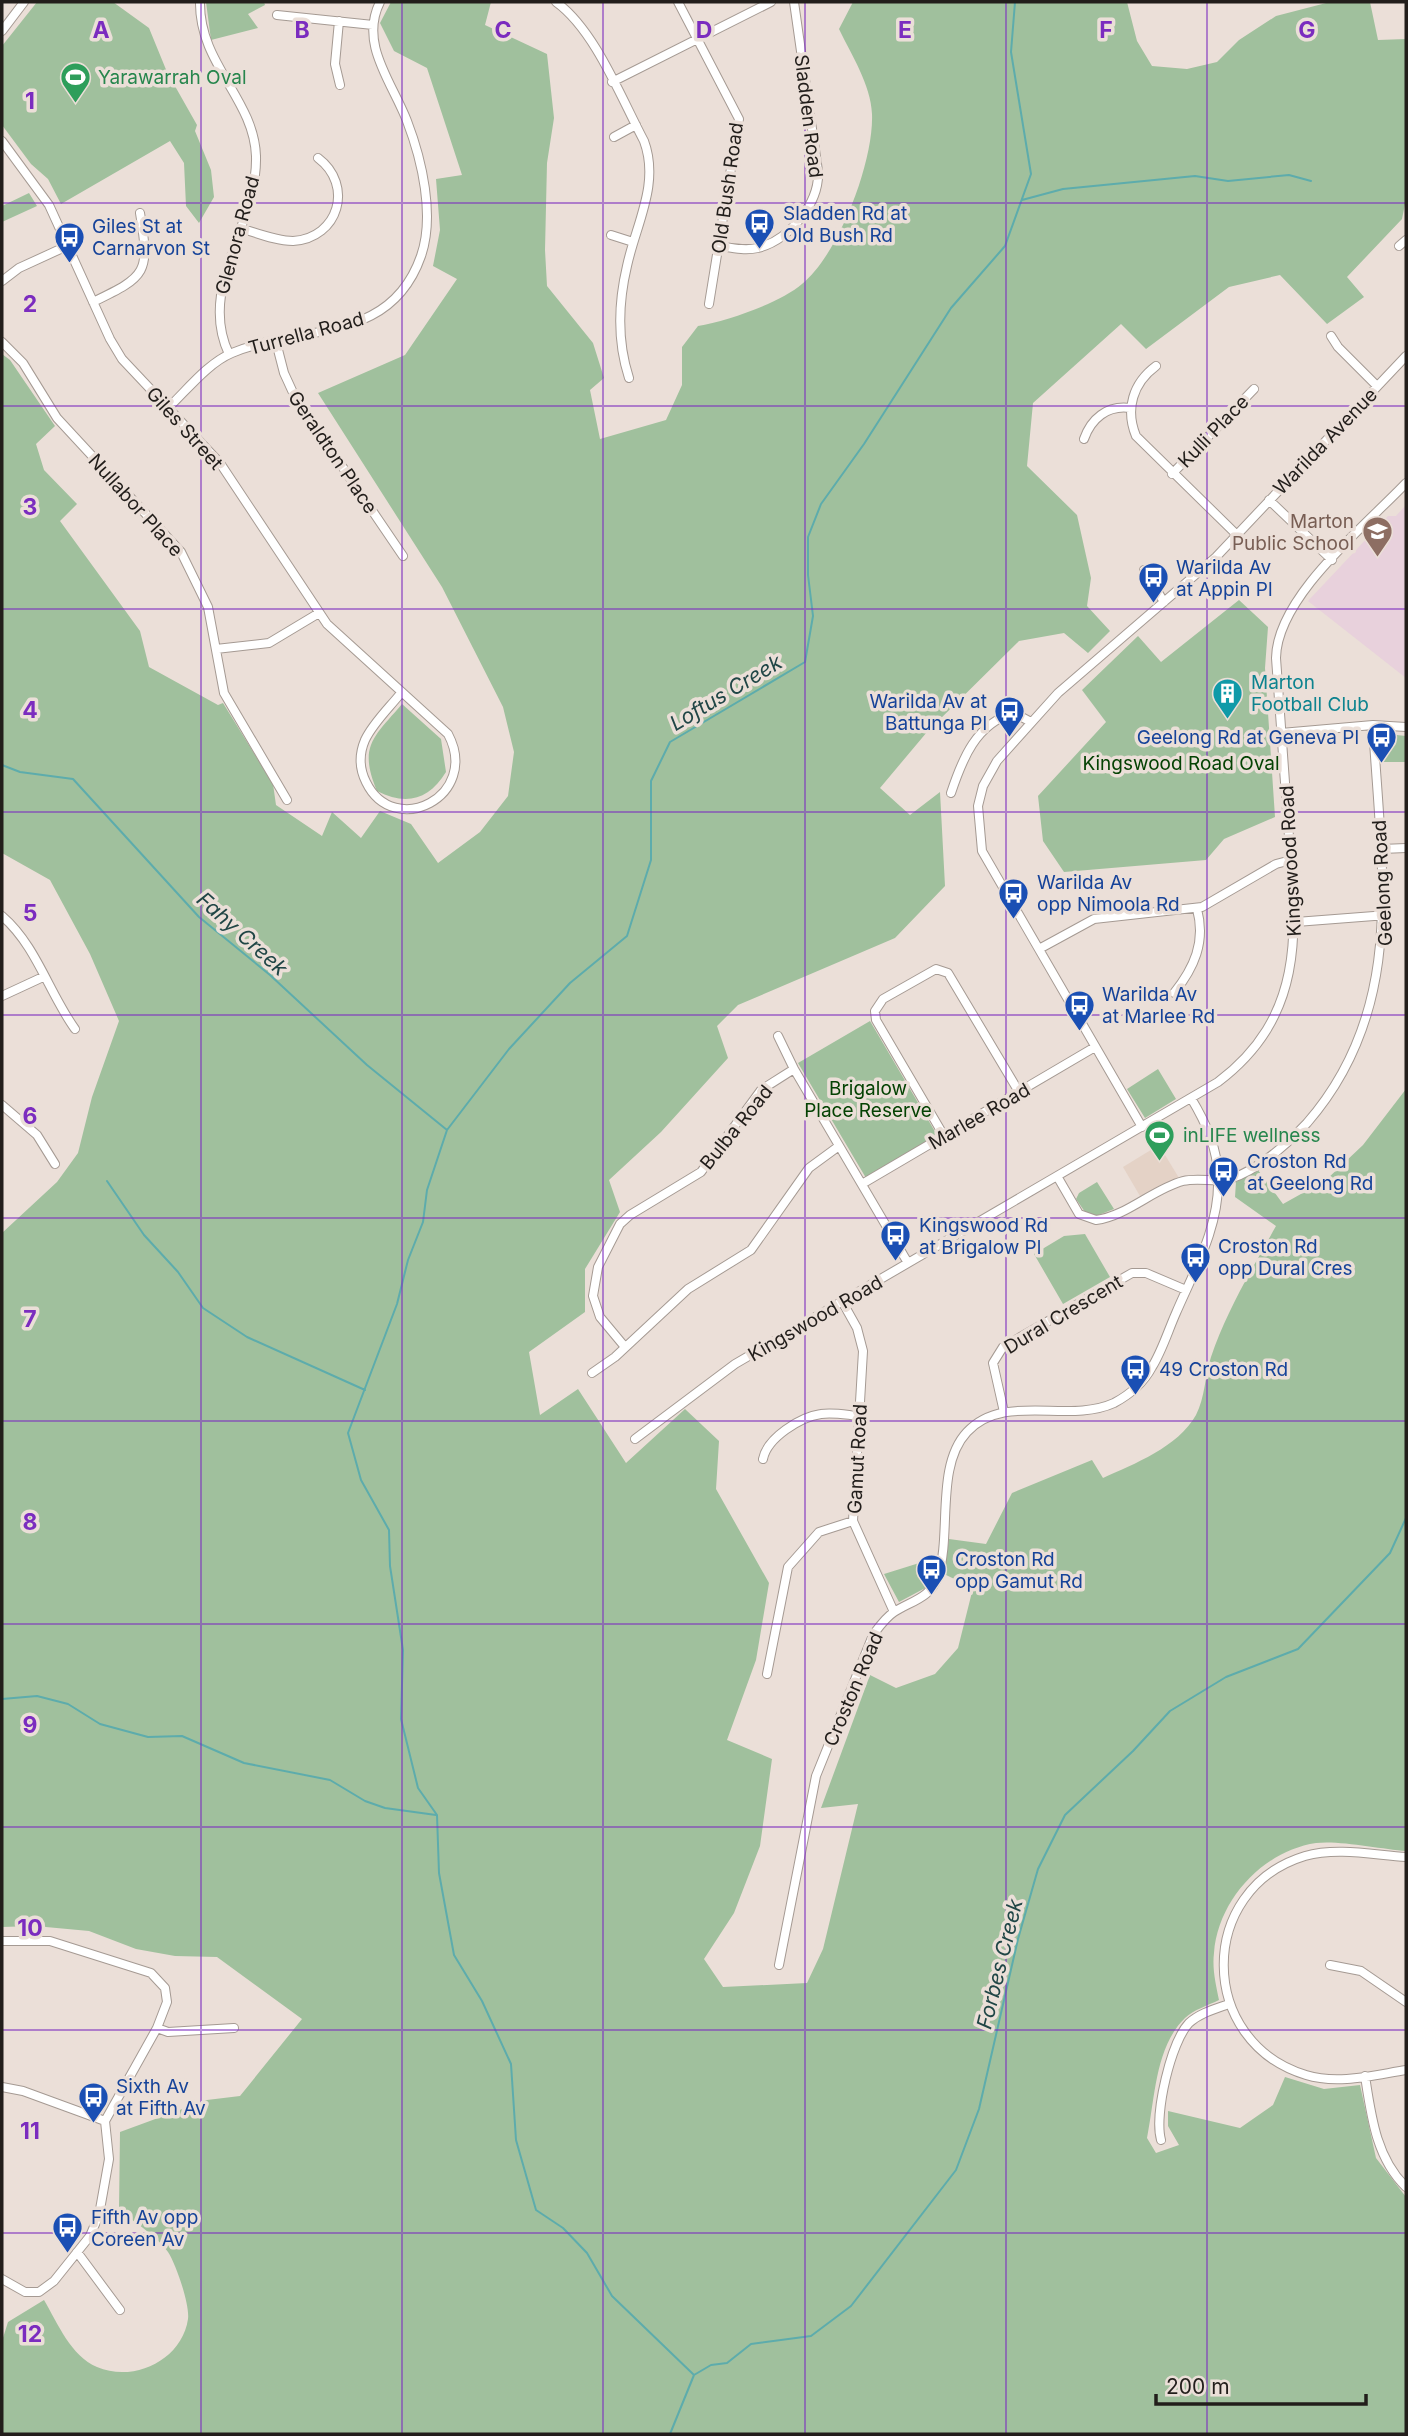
<svg xmlns="http://www.w3.org/2000/svg" width="1408" height="2436" font-family="Inter,sans-serif">
	<rect width="100%" height="100%" fill="#ebdfd8"/>
	<path fill="#e4d2c6" d="M1159,1145L1179,1178L1140,1196L1123,1167Z"/>
	<path fill="#e8d1dc" d="M1406,505V678L1308,601L1388,516H1396Z"/>
	<path fill="#a0c09d" d="M37,2H113L149,28L167,72L197,125L195,131L211,170L214,197L199,223L186,206L184,163L170,141L61,204L48,179L31,164L2,125V46Z
		M206,2H264L265,5L248,14L258,28L211,40Z
		M391,2H491L485,25L547,54L554,118L547,163L545,250L547,286L593,343L604,378L590,390L600,439L666,420L682,385V347L698,326C727,321 780,303 802,284C839,254 874,161 872,114C871,85 851,54 839,29L853,2H1127L1137,41L1152,66L1187,69L1217,62L1239,40L1276,16L1330,2H1370L1378,40L1406,39V199L1402,219L1347,277L1364,297L1327,324L1280,275L1229,287L1146,349L1121,324L1033,403L1027,466L1077,515L1091,578L1087,606L1110,631L1088,653L1064,633L1019,641L927,732L880,788L910,815L940,792L945,886L895,938L738,1005L717,1026L728,1058L661,1132L609,1180L620,1212L585,1269V1312L529,1352L540,1415L578,1389L626,1463L685,1409L719,1441L716,1489L769,1583L756,1660L727,1740L772,1759L760,1846L734,1913L704,1959L723,1987L807,1983L823,1949L858,1804L821,1808L870,1675L896,1688L935,1674L958,1648L973,1588L944,1574L949,1539L986,1544L1012,1493L1092,1460L1103,1478C1134,1464 1178,1447 1196,1415C1205,1398 1205,1375 1211,1357C1227,1310 1252,1269 1276,1226L1235,1197L1236,1182L1258,1170L1283,1204L1326,1180L1363,1145L1406,1089V1851C1382,1849 1338,1840 1316,1843C1263,1851 1218,1900 1214,1953C1212,1969 1216,1985 1219,2000C1209,2005 1193,2010 1185,2018C1155,2047 1155,2099 1147,2138L1156,2153L1179,2145L1168,2126V2111L1240,2128L1273,2105L1285,2077L1324,2089L1360,2085L1376,2158L1406,2197V2434H2V2341L8,2322L44,2300C58,2324 71,2356 97,2367C134,2383 182,2360 188,2319C190,2305 176,2264 168,2252C157,2236 134,2222 119,2210L120,2132L207,2100L240,2096L302,2019L217,1957L175,1956L136,1949L89,1931L35,1926L2,1927V1233L57,1182L78,1153L92,1097L119,1021L90,954L50,880L2,853V354L10,360L55,426L36,444L44,470L77,504L60,521L140,631L149,667L218,705L223,703L273,784L276,805L322,836L332,812L361,838L380,811L411,824L438,863L480,832L508,796L514,752L503,707L442,587L318,393L405,355L457,279L433,266L440,230L436,179L462,175L427,68L394,51L380,23Z
		M29,193L37,206L2,222V206Z
		M1239,600L1268,627L1265,668L1275,817L1224,839L1206,860L1064,872L1043,841L1038,796L1106,722L1082,690L1138,636L1161,662Z
		M402,704L441,739L446,772C429,800 406,806 377,791C358,746 374,737 402,704Z
		M1387,734L1406,736V762H1383L1382,736Z
		M870,1021L937,1135L866,1178L798,1063Z
		M1158,1069L1176,1099L1145,1118L1127,1089Z
		M1097,1182L1114,1209L1096,1216L1085,1212L1076,1199L1079,1193Z
		M1085,1234L1110,1277L1063,1304L1034,1254L1064,1236Z
		M932,1559L929,1586L899,1602L884,1574Z"/>
	<g fill="none" stroke-linecap="round" stroke-linejoin="round">
		<path stroke="#5dacac" stroke-width="2" d="M1022,200L1063,189L1195,176L1228,181L1289,175L1311,181
			M2,765L20,772L73,779L199,917L270,975L367,1065L447,1130
			M107,1181L144,1235L178,1272L203,1308L247,1337L365,1390
			M2,1699L37,1696L68,1704L100,1724L148,1737L182,1736L244,1763L330,1780L365,1801L385,1808L436,1815
			M694,2375L612,2296L587,2253L563,2228L536,2210L516,2140L511,2064L482,2001L454,1955L439,1873L437,1815L418,1788L401,1719L403,1650L390,1566L389,1530L361,1480L348,1433L397,1304L408,1260L423,1222L427,1190L447,1130L509,1049L570,983L627,936L651,860V781L670,742L805,662L813,616L808,575V537L821,504L864,444L951,308L1005,246L1031,174L1011,52L1015,2
			M670,2434L694,2375L711,2365L727,2363L751,2344L811,2336L851,2306L956,2170L979,2109L1018,1939L1038,1869L1065,1815L1133,1751L1170,1711L1226,1677L1298,1649L1390,1553L1406,1518"/>
		<defs>
			<path id="minor" d="M200,2C199,64 254,99 256,156C258,224 197,287 229,354
				M556,2C595,30 621,98 644,141C660,184 636,224 627,266C618,304 617,341 629,378
				M678,2L739,119L709,304
				M277,15L373,25
				M339,21L335,64L340,85
				M2,31L24,2
				M612,82L771,2
				M614,137L636,125
				M2,141L49,205L110,339L122,359L220,463L327,624L448,734C481,796 394,840 366,782C359,768 359,754 365,740C373,723 389,708 401,693
				M240,228C257,233 276,241 293,241C339,238 354,185 318,158
				M611,235L633,242
				M719,246C732,248 745,251 758,248C789,240 820,203 818,171L794,2
				M1399,246L1406,240
				M2,281L19,268L67,246
				M93,302C147,276 150,273 140,213
				M1331,336L1338,347L1377,386
				M2,342L23,363L57,418L181,552L208,607L224,693L287,800
				M276,342L284,373L295,397L403,556
				M1156,366C1133,383 1125,409 1136,436L1237,535
				M168,408C187,390 208,363 232,353C301,324 390,345 421,256C435,216 422,160 407,121C392,82 359,44 380,2
				M1084,439C1091,419 1107,405 1130,408
				M1172,474L1254,389
				M1269,500L1332,560
				M1144,570L1164,602
				M216,649L269,643L319,613
				M1281,733L1373,725L1406,727
				M951,793C962,760 976,723 1014,713L1031,722
				M1382,849L1406,848
				M2,916C36,945 49,993 75,1029
				M1296,922L1387,915
				M1039,949L1094,919L1202,907L1276,864L1291,860
				M1174,993C1194,968 1206,942 1197,909
				M2,996L43,977
				M778,1036L794,1069L908,1263
				M2,1105L37,1135L55,1164
				M1142,1127L982,851L978,806L983,786L997,761L1058,693L1216,557L1406,356
				M944,1136L876,1020L875,1011L883,999L936,969L948,973L1019,1092
				M1057,1176L1079,1214L1096,1220C1127,1216 1153,1189 1183,1181C1199,1177 1217,1183 1230,1179C1258,1170 1287,1144 1307,1123C1408,1007 1381,869 1373,725
				M862,1184L1095,1047
				M843,1303L857,1328L863,1351L853,1521L894,1612
				M625,1347L600,1317L593,1296L598,1267L620,1224L630,1215L701,1172L761,1090L794,1069
				M592,1373L615,1357L688,1289L751,1250L809,1168L839,1146
				M1004,1412L993,1363L1003,1347L1132,1273H1146L1186,1290
				M635,1439L735,1364L1218,1082C1309,1013 1296,925 1288,824C1284,769 1280,713 1276,658C1277,597 1364,527 1406,483
				M763,1459C767,1438 800,1417 821,1414C833,1412 847,1415 859,1416
				M767,1674L788,1567L819,1532L853,1521
				M1406,1857C1374,1855 1337,1847 1305,1856C1196,1889 1197,2042 1306,2075C1338,2085 1374,2075 1406,2070
				M2,1941H50L151,1973L165,1988L167,2002L157,2028L105,2121
				M779,1965L816,1776L873,1635C879,1627 885,1618 894,1612C911,1601 931,1598 938,1576C952,1535 935,1466 967,1432C1004,1392 1068,1424 1114,1403C1129,1395 1144,1382 1152,1367C1162,1351 1168,1331 1176,1313C1194,1271 1220,1226 1218,1178C1218,1149 1206,1123 1191,1098
				M1330,1965L1361,1971L1406,2002
				M157,2028L168,2032L234,2028
				M1365,2076C1371,2115 1376,2158 1406,2187
				M2,2087L23,2091L105,2121
				M1161,2140C1154,2114 1171,2042 1189,2023C1200,2013 1215,2009 1229,2004
				M77,2252L120,2310
				M2,2279L25,2292H39L54,2281L90,2236L99,2215L109,2159L105,2121"/>
		</defs>
		<use href="#minor" stroke="#a59a93" stroke-width="10"/>
		<use href="#minor" stroke="#fff" stroke-width="8"/>
	</g>
	<path fill="none" stroke="#7b2cbf" stroke-width="2" stroke-opacity="0.55" d="M201,2V2434M402,2V2434M603,2V2434M805,2V2434M1006,2V2434M1207,2V2434M2,203H1406M2,406H1406M2,609H1406M2,812H1406M2,1015H1406M2,1218H1406M2,1421H1406M2,1624H1406M2,1827H1406M2,2030H1406M2,2233H1406"/>
	<defs>
		<symbol id="stadium-pin" viewBox="-11 -11 22 30"><path d="M0 17L-7.5 6A9.5 9.5 0 1 1 7.5 6Z" fill="#2e9e5b" stroke="#ebdfd8"/><path d="M0-5a6.5 5 0 1 0 0 10a6.5 5 0 1 0 0-10ZM-3.5-1.8h7v3.6h-7Z" fill="#fff"/></symbol>
		<symbol id="bus-pin" viewBox="-11 -11 22 30"><path d="M0 17L-7.5 6A9.5 9.5 0 1 1 7.5 6Z" fill="#1a4fb4" stroke="#ebdfd8"/><path d="M-5-6H5V4H4V6H2V4H-2V6H-4V4H-5ZM-3.5-4V0h7V-4ZM-3.5 1.2v1.5H-2V1.2ZM2 1.2v1.5H3.5V1.2Z" fill="#fff"/></symbol>
		<symbol id="school-pin" viewBox="-11 -11 22 30"><path d="M0 17L-7.5 6A9.5 9.5 0 1 1 7.5 6Z" fill="#8d6e63" stroke="#ebdfd8"/><path d="M0-5L7-2L0 1L-7-2ZM-4 1L0 2.5L4 1V4Q0 6-4 4Z" fill="#fff"/></symbol>
		<symbol id="building-pin" viewBox="-11 -11 22 30"><path d="M0 17L-7.5 6A9.5 9.5 0 1 1 7.5 6Z" fill="#0f9aa8" stroke="#ebdfd8"/><path d="M-4-6H4V6H1V3H-1V6H-4ZM-2.5-4.3h1.7v1.8h-1.7ZM.8-4.3h1.7v1.8H.8ZM-2.5-1h1.7V.8h-1.7ZM.8-1h1.7V.8H.8Z" fill="#fff"/></symbol>
	</defs>
	<g fill-rule="evenodd">
		<use href="#stadium-pin" x="58" y="60" width="35" height="47"/>
		<use href="#bus-pin" x="742" y="206" width="35" height="47"/>
		<use href="#bus-pin" x="52" y="220" width="35" height="47"/>
		<use href="#school-pin" x="1360" y="514" width="35" height="47"/>
		<use href="#bus-pin" x="1136" y="560" width="35" height="47"/>
		<use href="#building-pin" x="1210" y="676" width="35" height="47"/>
		<use href="#bus-pin" x="992" y="694" width="35" height="47"/>
		<use href="#bus-pin" x="1364" y="720" width="35" height="47"/>
		<use href="#bus-pin" x="996" y="876" width="35" height="47"/>
		<use href="#bus-pin" x="1062" y="988" width="35" height="47"/>
		<use href="#stadium-pin" x="1142" y="1118" width="35" height="47"/>
		<use href="#bus-pin" x="1206" y="1154" width="35" height="47"/>
		<use href="#bus-pin" x="878" y="1218" width="35" height="47"/>
		<use href="#bus-pin" x="1178" y="1240" width="35" height="47"/>
		<use href="#bus-pin" x="1118" y="1352" width="35" height="47"/>
		<use href="#bus-pin" x="914" y="1552" width="35" height="47"/>
		<use href="#bus-pin" x="76" y="2080" width="35" height="47"/>
		<use href="#bus-pin" x="50" y="2210" width="35" height="47"/>
	</g>
	<g text-anchor="middle" stroke-width="7" stroke-linejoin="round" paint-order="stroke">
		<g font-size="19" fill="#27864d" stroke="#ebdfd8" text-anchor="start">
			<text x="98" y="84">Yarawarrah Oval</text>
			<text x="1183" y="1142">inLIFE wellness</text>
		</g>
		<g font-size="19" fill="#221e1b" stroke="#ebdfd8">
			<text transform="translate(809 116) rotate(83)" y="7">Sladden Road</text>
			<text transform="translate(727 188) rotate(-82)" y="7">Old Bush Road</text>
			<text transform="translate(237 235) rotate(-75)" y="7">Glenora Road</text>
			<text transform="translate(306 333) rotate(-15)" y="7">Turrella Road</text>
			<text transform="translate(185 428) rotate(48)" y="7">Giles Street</text>
			<text transform="translate(1213 431) rotate(-46)" y="7">Kulli Place</text>
			<text transform="translate(1325 441) rotate(-46)" y="7">Warilda Avenue</text>
			<text transform="translate(333 452) rotate(56)" y="7">Geraldton Place</text>
			<text transform="translate(136 505) rotate(48)" y="7">Nullabor Place</text>
			<text transform="translate(1290 861) rotate(-93)" y="7">Kingswood Road</text>
			<text transform="translate(1382 883) rotate(-93)" y="7">Geelong Road</text>
			<text transform="translate(979 1116) rotate(-30)" y="7">Marlee Road</text>
			<text transform="translate(736 1127) rotate(-51)" y="7">Bulba Road</text>
			<text transform="translate(1063 1314) rotate(-31)" y="7">Dural Crescent</text>
			<text transform="translate(815 1318) rotate(-30)" y="7">Kingswood Road</text>
			<text transform="translate(857 1459) rotate(-87)" y="7">Gamut Road</text>
			<text transform="translate(853 1689) rotate(-67)" y="7">Croston Road</text>
		</g>
		<g font-size="19" fill="#164399" stroke="#ebdfd8" text-anchor="start">
			<text x="783" y="220">Sladden Rd at<tspan x="783" dy="22">Old Bush Rd</tspan></text>
			<text x="92" y="233">Giles St at<tspan x="92" dy="22">Carnarvon St</tspan></text>
			<text x="1176" y="574">Warilda Av<tspan x="1176" dy="22">at Appin Pl</tspan></text>
			<text x="987" y="708" text-anchor="end">Warilda Av at<tspan x="987" dy="22">Battunga Pl</tspan></text>
			<text x="1359" y="744" text-anchor="end">Geelong Rd at Geneva Pl</text>
			<text x="1037" y="889">Warilda Av<tspan x="1037" dy="22">opp Nimoola Rd</tspan></text>
			<text x="1102" y="1001">Warilda Av<tspan x="1102" dy="22">at Marlee Rd</tspan></text>
			<text x="1247" y="1168">Croston Rd<tspan x="1247" dy="22">at Geelong Rd</tspan></text>
			<text x="919" y="1232">Kingswood Rd<tspan x="919" dy="22">at Brigalow Pl</tspan></text>
			<text x="1218" y="1253">Croston Rd<tspan x="1218" dy="22">opp Dural Cres</tspan></text>
			<text x="1159" y="1376">49 Croston Rd</text>
			<text x="955" y="1566">Croston Rd<tspan x="955" dy="22">opp Gamut Rd</tspan></text>
			<text x="116" y="2093">Sixth Av<tspan x="116" dy="22">at Fifth Av</tspan></text>
			<text x="91" y="2224">Fifth Av opp<tspan x="91" dy="22">Coreen Av</tspan></text>
		</g>
		<g font-size="19" fill="#785e54" stroke="#ebdfd8" text-anchor="end">
			<text x="1354" y="528">Marton<tspan x="1354" dy="22">Public School</tspan></text>
		</g>
		<g font-size="19" fill="#0d838f" stroke="#ebdfd8" text-anchor="start">
			<text x="1251" y="689">Marton<tspan x="1251" dy="22">Football Club</tspan></text>
		</g>
		<g font-size="19" fill="#044203" stroke="#ebdfd8">
			<text x="1181" y="770">Kingswood Road Oval</text>
			<text x="868" y="1095">Brigalow<tspan x="868" dy="22">Place Reserve</tspan></text>
		</g>
		<g font-size="21" font-style="italic" fill="#204646" stroke="#ebdfd8">
			<text transform="translate(726 693) rotate(-31)" y="7">Loftus Creek</text>
			<text transform="translate(242 934) rotate(42)" y="7">Fahy Creek</text>
			<text transform="translate(1000 1964) rotate(-76)" y="7">Forbes Creek</text>
		</g>
	</g>
	<g font-size="23" text-anchor="middle" font-weight="bold" fill="#7b2cbf" stroke="#ebdfd8" stroke-width="7" stroke-linejoin="round" paint-order="stroke">
		<text x="101" y="38">A</text>
		<text x="302" y="38">B</text>
		<text x="503" y="38">C</text>
		<text x="704" y="38">D</text>
		<text x="905" y="38">E</text>
		<text x="1106" y="38">F</text>
		<text x="1307" y="38">G</text>
		<text x="30" y="109">1</text>
		<text x="30" y="312">2</text>
		<text x="30" y="515">3</text>
		<text x="30" y="718">4</text>
		<text x="30" y="921">5</text>
		<text x="30" y="1124">6</text>
		<text x="30" y="1327">7</text>
		<text x="30" y="1530">8</text>
		<text x="30" y="1733">9</text>
		<text x="30" y="1936">10</text>
		<text x="30" y="2139">11</text>
		<text x="30" y="2342">12</text>
	</g>
	<rect width="1408" height="2436" fill="none" stroke="#221e1b" stroke-width="7"/>
	<path d="M1156 2394v10h210v-10" fill="none" stroke="#221e1b" stroke-width="3.5"/>
	<text x="1166" y="2394" font-size="21" fill="#221e1b" stroke="#ebdfd8" stroke-width="5" paint-order="stroke">200 m</text>
</svg>
